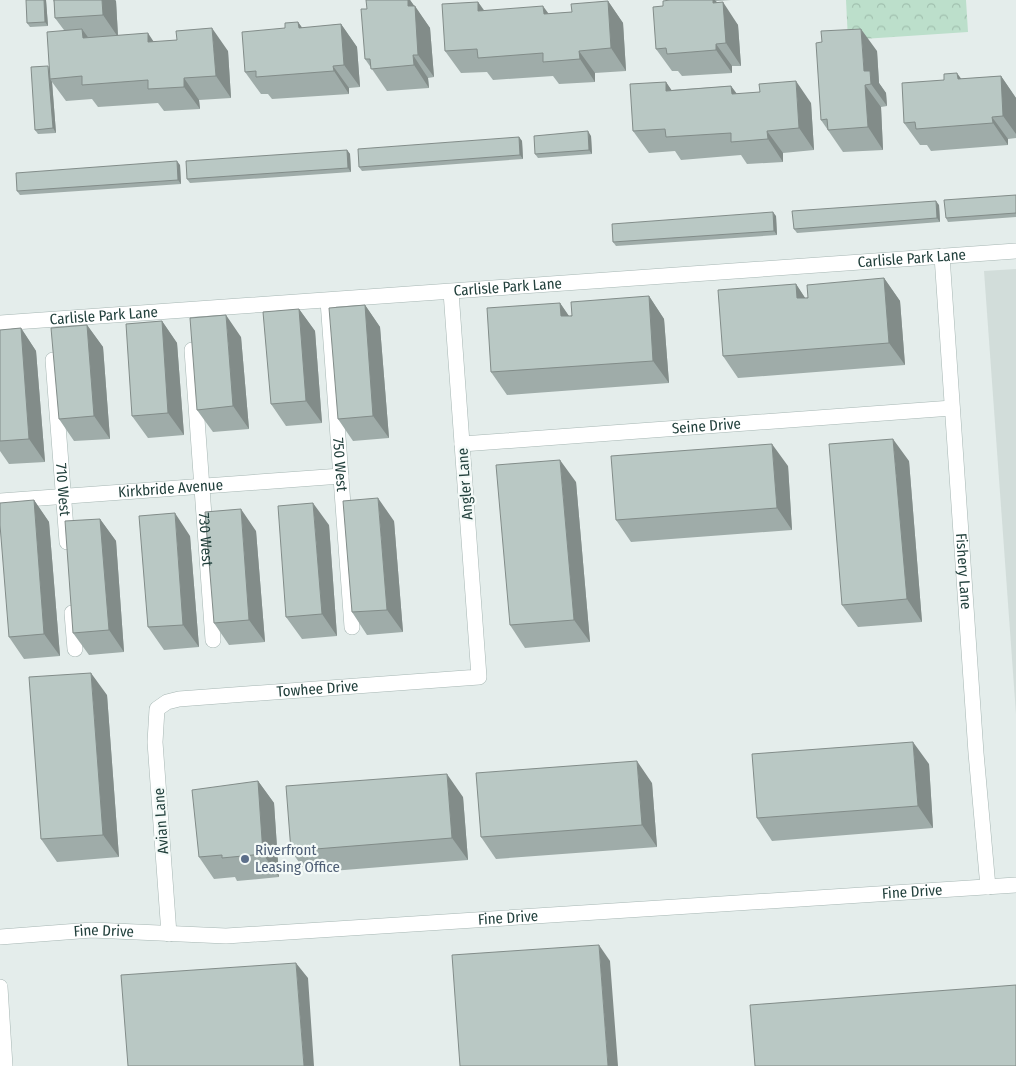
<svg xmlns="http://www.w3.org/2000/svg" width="1016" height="1066" font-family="'Fira Sans Condensed',sans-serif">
	<defs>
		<pattern id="park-crowns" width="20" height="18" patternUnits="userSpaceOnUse" patternTransform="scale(1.25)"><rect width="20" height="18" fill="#bcdfcb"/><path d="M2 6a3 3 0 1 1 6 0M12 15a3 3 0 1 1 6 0" fill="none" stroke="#a1c0af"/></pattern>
	</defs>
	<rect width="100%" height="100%" fill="#e4edeb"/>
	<path fill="#d2ddda" d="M1016,269V714L984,271Z"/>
	<path fill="url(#park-crowns)" d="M846,0H966L968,32L848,40Z"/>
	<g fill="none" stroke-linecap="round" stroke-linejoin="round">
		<defs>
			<g id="minor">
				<path id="s1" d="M942,256L976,753L988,887"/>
				<path id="s2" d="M328,301L352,627"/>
				<path id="s3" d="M0,323L1016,251"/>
				<path id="s4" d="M192,350L213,640"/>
				<path id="s5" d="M53,360L67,542"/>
				<path id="s6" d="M462,444L952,408"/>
				<path id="s7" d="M0,501L341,476"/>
				<path d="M72,613L75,649"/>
				<path id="s8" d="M169,934L155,742L157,709L167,702L179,699L479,677L451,292"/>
				<path id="s9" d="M0,937L92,930L226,936L1016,885"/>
				<path d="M0,987L5,1066"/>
			</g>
		</defs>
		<use href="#minor" stroke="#a6b6b3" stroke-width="16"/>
		<use href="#minor" stroke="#fff" stroke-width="15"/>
	</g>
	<path fill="#9faca9" d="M46,0L48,26L30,27L27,23Z
		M53,0H115L116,1L118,35L153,41L228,51L231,98L199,100L200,109L164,111L158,103L98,107L92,99L66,101L52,82L56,133L38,134L35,130L49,67L64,30L55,18L54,2Z
		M410,0L430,28L434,77L428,78L429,88L387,91L365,59L367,9Z
		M670,0H731L716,1L738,25L741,66H732V73L682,76L678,71H672L656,49L663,6Z
		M608,1L623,23L626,71L595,73V82L559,84L553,76L493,80L487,72L461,73L445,51L478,2L484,10L549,14L572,12Z
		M298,22L302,28L341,24L357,47L360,87L349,88V94L272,99L268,94H261L245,72L285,28Z
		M877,51L879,83L886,93L887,106L881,107L883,150L843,152L821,120Z
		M1001,76L1016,98V138L1008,139V145L931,151L927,145H920L904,123L962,79Z
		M666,82L671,90L731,86L737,94L811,103L814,150L783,153V162L747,164L741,155L681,160L675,151L649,153L633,131Z
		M591,136L592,154L538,158L535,154Z
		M519,137L522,141L523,159L362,171L359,167Z
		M347,150L350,154L351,172L190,183L187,179Z
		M180,165L181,184L20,195L17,191Z
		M1016,195V217L948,222L946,218Z
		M939,205L940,222L797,233L794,229Z
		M776,216L777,235L616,246L613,242Z
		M884,278L900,301L905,365L738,378L723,356L796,284L805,298Z
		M649,296L664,319L669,383L507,395L491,372L560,303L569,316Z
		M365,305L380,327L389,438L353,441L338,419Z
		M299,309L315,331L322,423L286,426L271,404Z
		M162,321L177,343L184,435L148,438L132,416Z
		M87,325L103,347L110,439L74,441L59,419Z
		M21,328L36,351L45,462L9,464L0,451V330Z
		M241,337L249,429L213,432L197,410Z
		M909,461L922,622L858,627L842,605Z
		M788,466L792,530L631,542L616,520Z
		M576,482L590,642L525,648L510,625Z
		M34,500L49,522L60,656L24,659L9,637Z
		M100,519L116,541L124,652L89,655L73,633Z
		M394,521L403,632L367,635L352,612Z
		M329,525L337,636L302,639L286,617Z
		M256,531L265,642L229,645L214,623Z
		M190,536L199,647L164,650L148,627Z
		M107,695L119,857L57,862L41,839Z
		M929,764L933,828L772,841L757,818Z
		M258,781L274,803L279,877L237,881L235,877L214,879L199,857Z
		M652,783L657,847L496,859L481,837Z
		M463,797L468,860L307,873L291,851Z"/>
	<path fill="#828c89" d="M44,0H46L48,26L45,22Z
		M102,0H115L116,1L118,37L103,15Z
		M408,0H410L415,7V6L430,28L434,77L418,55L408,6Z
		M713,0H715L723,12V2L738,25L741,66L726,43L713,3Z
		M608,1L623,23L626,71L611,48Z
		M478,2L493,24L478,11Z
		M543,6L559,28L544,14Z
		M298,22L314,44L299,28Z
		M341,24L357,47L360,87L344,65Z
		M212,28L228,51L231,98L216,76Z
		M82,29L98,51L83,38Z
		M861,29L877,51L879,83L886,93L887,106L871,84L864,71Z
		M148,33L163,56L148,42Z
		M716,44L732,66V73L716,50Z
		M579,51L595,73V82L580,59Z
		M413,55L428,78L429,88L414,65Z
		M48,66L50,79L52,82L56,133L53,128Z
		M333,66L349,88V94L334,71Z
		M957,73L973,95L958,79Z
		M1001,76L1016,98V134L1003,116Z
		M184,78L199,100L200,109L184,87Z
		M796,81L811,103L814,150L799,128Z
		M666,82L681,104L666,91Z
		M865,85L881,107L883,150L868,127Z
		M731,86L747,108L732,94Z
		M992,117L1008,139V145L993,123Z
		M588,131L591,136L592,154L589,150Z
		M767,131L783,153V162L768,139Z
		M519,137L522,141L523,159L520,155Z
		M347,150L350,154L351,172L348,168Z
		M177,161L180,165L181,184L178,180Z
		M936,201L939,205L940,222L937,218Z
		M773,212L776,216L777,235L774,231Z
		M884,278L900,301L905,365L889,343Z
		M796,284L811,307L797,298Z
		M649,296L664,319L669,383L653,361Z
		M560,303L575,325L561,316Z
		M365,305L380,327L389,438L373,416Z
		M299,309L315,331L322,423L306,401Z
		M226,315L241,337L249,429L233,406Z
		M162,321L177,343L184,435L168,413Z
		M87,325L103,347L110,439L94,416Z
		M21,328L36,351L45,462L29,439Z
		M893,439L909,461L922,622L907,599Z
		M772,444L788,466L792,530L777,508Z
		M560,460L576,482L590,642L574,620Z
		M378,498L394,521L403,632L387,610Z
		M34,500L49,522L60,656L44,634Z
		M313,503L329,525L337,636L322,614Z
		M241,509L256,531L265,642L249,620Z
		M175,513L190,536L199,647L183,625Z
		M100,519L116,541L124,652L109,630Z
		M91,673L107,695L119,857L103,835Z
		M913,742L929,764L933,828L918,806Z
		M637,761L652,783L657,847L642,825Z
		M447,774L463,797L468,860L452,838Z
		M258,781L274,803L279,877L263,854Z
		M599,945L610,961L618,1066H608Z
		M296,963L308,978L314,1066H304Z"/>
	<path fill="#b9c8c4" stroke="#828c89" d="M26,0H44L45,22L27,23Z
		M54,0H102L103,15L55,18Z
		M366,0H408V6H415L418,55H413L414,65L371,69L370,59H365L361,9H367Z
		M670,0H713V3L723,2L726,43L716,44V50L667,54L666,48L656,49L653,7L663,6V1Z
		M608,1L611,48L579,51L580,59L543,62V53L478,58L477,49L445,51L442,4L478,2V11L543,6L544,14L572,12L571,4Z
		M298,22L299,28L341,24L344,65L333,66L334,71L256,77V71L245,72L242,32L285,28V23Z
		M212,28L216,76L184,78V87L148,89V80L82,85V76L50,79L47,32L82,29L83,38L148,33V42L177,40L176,31Z
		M861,29L864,71H870L871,84L865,85L868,127L828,130L827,119L821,120L816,43L822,42L821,31Z
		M48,66L53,128L35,130L31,67Z
		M957,73L958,79L1001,76L1003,116L992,117L993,123L916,129L915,122L904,123L902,83L944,80V74Z
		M796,81L799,128L767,131L768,139L731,142V133L666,137L665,129L633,131L630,84L666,82V91L731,86L732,94L760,92L759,84Z
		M588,131L589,150L535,154L534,136Z
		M519,137L520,155L359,167L358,149Z
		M347,150L348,168L187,179L186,161Z
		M177,161L178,180L17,191L16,173Z
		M1016,195V213L946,218L944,200Z
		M936,201L937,218L794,229L792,211Z
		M773,212L774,231L613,242L612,224Z
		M884,278L889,343L723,356L718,290L796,284L797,298H808L807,285Z
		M649,296L653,361L491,372L487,308L560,303L561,316H572L571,302Z
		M365,305L373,416L338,419L329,308Z
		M299,309L306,401L271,404L263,312Z
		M226,315L233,406L197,410L190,318Z
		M162,321L168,413L132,416L126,324Z
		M87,325L94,416L59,419L51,328Z
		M21,328L29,439L0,441V330Z
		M893,439L907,599L842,605L829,444Z
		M772,444L777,508L616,520L611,456Z
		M560,460L574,620L510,625L496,465Z
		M378,498L387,610L352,612L343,501Z
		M34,500L44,634L9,637L0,525V503Z
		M313,503L322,614L286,617L278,506Z
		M241,509L249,620L214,623L205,512Z
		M175,513L183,625L148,627L139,516Z
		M100,519L109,630L73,633L65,521Z
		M91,673L103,835L41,839L29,677Z
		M913,742L918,806L757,818L752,754Z
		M637,761L642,825L481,837L476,773Z
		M447,774L452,838L291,851L286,786Z
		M258,781L263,854L222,858V855L199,857L192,790Z
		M599,945L608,1066H460L452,955Z
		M296,963L304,1066H128L121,975Z
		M1016,985V1066H755L750,1005Z"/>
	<circle fill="#5c6f8a" stroke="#f4faf8" stroke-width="2" cx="245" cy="859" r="5"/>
	<g text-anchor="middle" stroke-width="4.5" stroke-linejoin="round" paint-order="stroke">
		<g font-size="15" fill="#22403c" stroke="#f4faf8">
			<text dy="5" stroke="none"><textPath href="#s3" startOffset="914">Carlisle Park Lane</textPath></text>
			<text dy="5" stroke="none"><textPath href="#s3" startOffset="509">Carlisle Park Lane</textPath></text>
			<text dy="5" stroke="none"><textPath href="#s3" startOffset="104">Carlisle Park Lane</textPath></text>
			<text dy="5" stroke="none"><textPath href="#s6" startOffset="245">Seine Drive</textPath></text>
			<text dy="5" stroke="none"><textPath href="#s2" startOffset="164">750 West</textPath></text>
			<text transform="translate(465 484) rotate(-94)" y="5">Angler Lane</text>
			<text dy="5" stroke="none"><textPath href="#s5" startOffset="130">710 West</textPath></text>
			<text dy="5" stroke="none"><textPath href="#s7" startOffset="171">Kirkbride Avenue</textPath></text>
			<text dy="5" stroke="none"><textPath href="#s4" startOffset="190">730 West</textPath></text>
			<text dy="5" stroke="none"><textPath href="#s1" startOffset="316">Fishery Lane</textPath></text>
			<text dy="5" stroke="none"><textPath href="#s8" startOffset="389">Towhee Drive</textPath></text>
			<text transform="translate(161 821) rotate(-94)" y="5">Avian Lane</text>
			<text dy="5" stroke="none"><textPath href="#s9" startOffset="914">Fine Drive</textPath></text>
			<text dy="5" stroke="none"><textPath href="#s9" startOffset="509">Fine Drive</textPath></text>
			<text dy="5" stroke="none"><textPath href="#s9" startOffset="104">Fine Drive</textPath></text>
		</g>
		<g font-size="15" fill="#4e5e75" stroke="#f4faf8" text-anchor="start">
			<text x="255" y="855">Riverfront<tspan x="255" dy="17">Leasing Office</tspan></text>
		</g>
	</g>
</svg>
